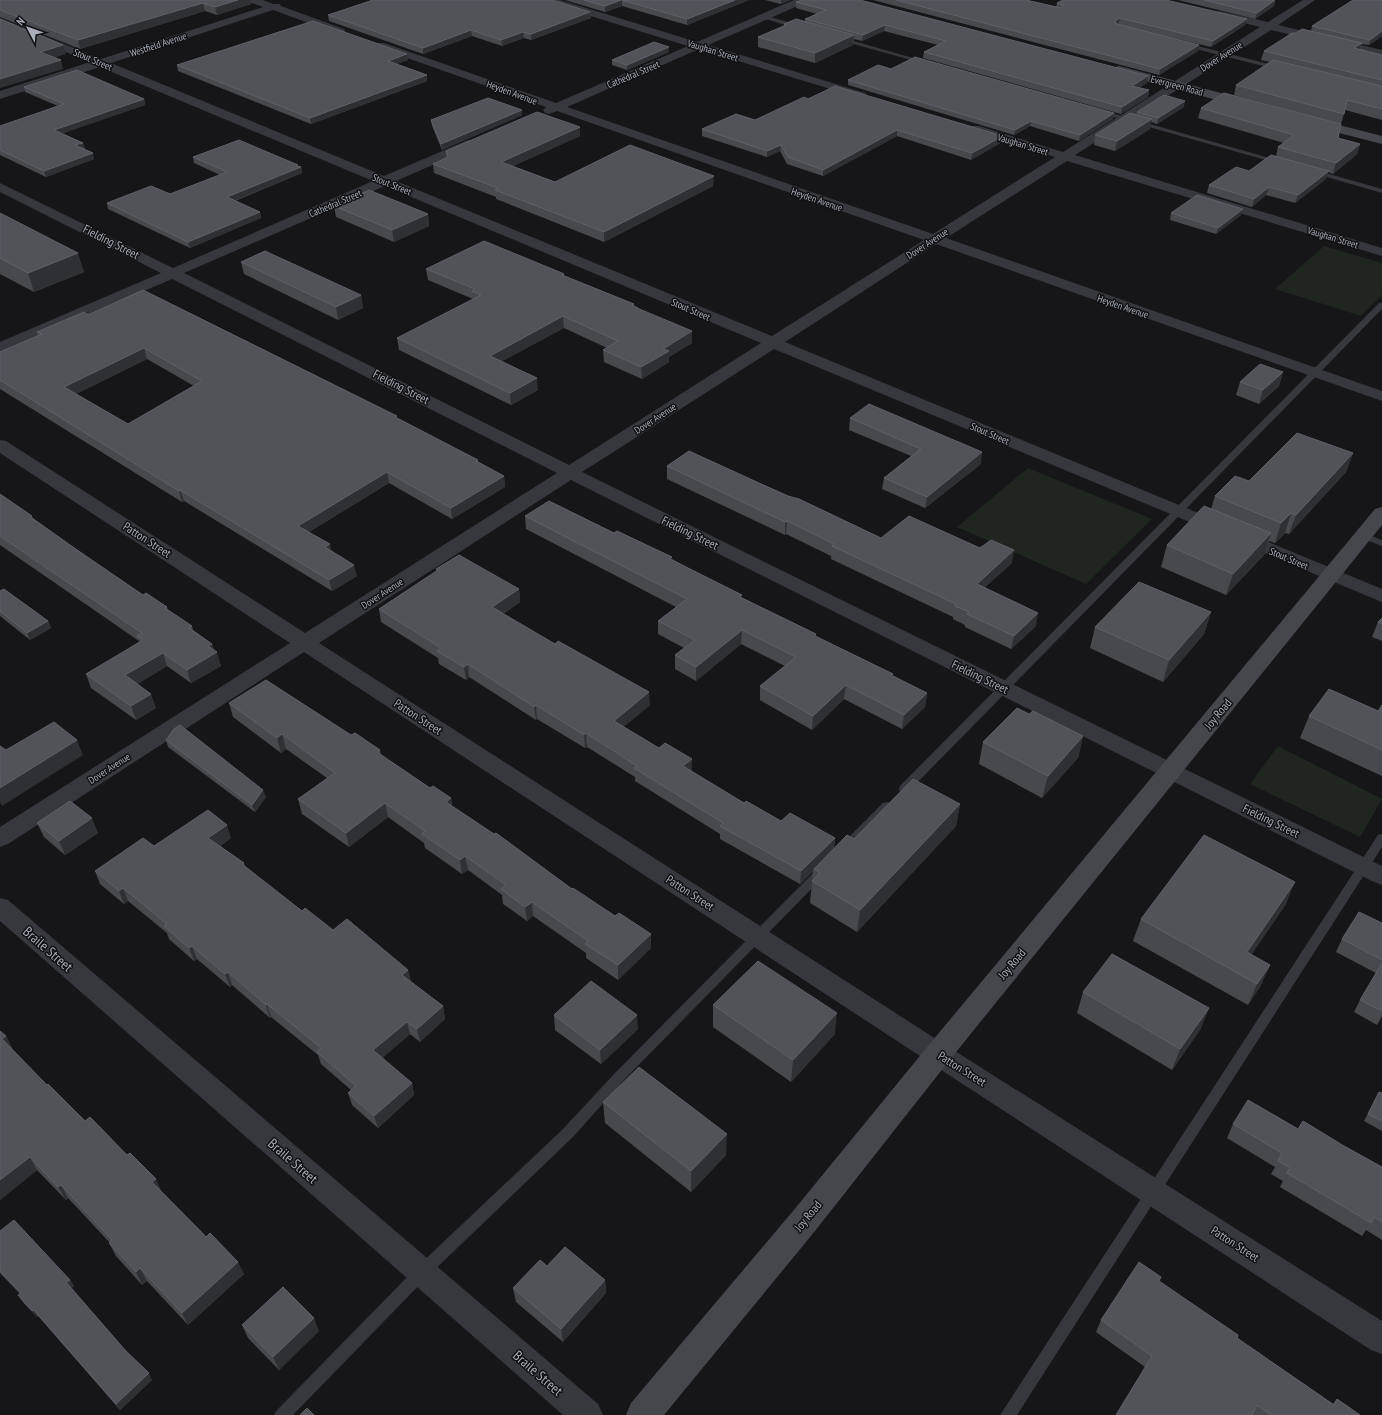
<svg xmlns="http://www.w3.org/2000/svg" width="1382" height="1415" font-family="'PT Sans Narrow',sans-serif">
	<rect width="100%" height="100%" fill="#161618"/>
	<path fill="#1e261f" d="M1324,246L1382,263V295L1361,316L1275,289Z
		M1028,468L1152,519L1086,584L957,527Z
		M1278,746L1382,799L1360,837L1250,784Z"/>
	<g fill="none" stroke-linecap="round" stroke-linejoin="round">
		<path fill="#37383d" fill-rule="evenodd" d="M764,15L801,26L802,27L799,29L762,18L761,17Z
			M839,38H843L927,62L922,63L839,40Z
			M1186,43L1281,67L1282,68L1279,70L1184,46L1183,45Z
			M1101,110L1280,161L1281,162L1276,163L1099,113L1098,112Z
			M1315,170L1382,189V193L1313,173V171Z
			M1379,303H1382V309L908,792H900L899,789L900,786Z
			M1364,533L1382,540V546L1361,538L1360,536L1361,534Z
			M887,802L891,803L892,806L891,809L849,851L845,852L841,851L839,848L841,845L883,803Z
			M1382,834V847L1017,1415H1000L1378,835Z
			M822,867L826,868L828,871L826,874L623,1081L573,1137L427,1277L293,1415H274L277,1410L417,1267L563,1129L615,1073L818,868Z"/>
		<path fill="#37383d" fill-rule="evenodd" d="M248,0H263L273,4H280L281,6L344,29L345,31L344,33H336L273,10L111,63L384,176L468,140H476L478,143L476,146L396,181L772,336L924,240L557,111L549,114L545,113L543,110L546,107L376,47L375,45L376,43H384L556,103L688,46L545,2L544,0H560L697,42L794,0H808L807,2L708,45L865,93L867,95L865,97H857L699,49L567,107L933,234L1055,157L971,132L969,129L971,126H979L1063,152L1260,27L1215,16L1214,14L1215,12L1219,11L1268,22L1303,0H1315L1278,25L1382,50V56L1271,30L1075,155L1382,248V256L1067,161L946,238L1382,391V401L936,244L785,342L1382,589V602L774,349L582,472L1382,866V885L1374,882L571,480L319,643L947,1046L1382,1321V1354L1371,1350L929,1062L304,652L8,844L0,847V827L290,643L0,453V440L6,441L305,633L557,473L172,279L0,353V342L161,273L0,192V183L173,268L373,181L100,67L0,99V91L90,62L0,25V18L101,59L263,7L249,2ZM385,186L761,343L569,465L184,273Z
			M0,898L8,900L598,1404L603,1415H563L0,921Z"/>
		<path fill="#45474d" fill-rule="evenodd" d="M1119,66L1251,101L1253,104L1251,107L1247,108L1115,73L1113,70L1115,67Z
			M1312,118L1382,136V144L1308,125L1306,122L1308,119Z
			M1382,507V525L948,1062L815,1231L664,1415H626L631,1403L793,1211L928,1046L1375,509Z"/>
	</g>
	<path fill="#47494d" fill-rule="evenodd" d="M0,0H250L251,4L217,15L205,11L80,49L0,17Z
		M565,0H749L687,25L622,6L605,12Z
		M765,0H790L781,4Z
		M873,0H1026L1056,7L1057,3L1245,25L1211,47L1118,25L1198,51L1159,75Z
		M1178,0H1275L1274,6L1255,19Z
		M796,2L1147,83L1139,88L1149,90L1148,97L1121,114L923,58L924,52L938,45L884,31L862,41L854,39L853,45L815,63L758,47V37L784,26V24L805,22V19L817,14L796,8Z
		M590,12L591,18L531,40L524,38L502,46L472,36L423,54L329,21L328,15Z
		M1312,26L1382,36L1369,45L1362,44L1360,50L1382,55V120L1345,110L1341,124L1234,95L1236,85L1270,62L1261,60L1264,51L1296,33L1311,31Z
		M669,52L627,70L612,65V60Z
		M407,54L408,60L396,64L427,75V81L311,124L178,71L177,65Z
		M848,80L1114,113L1113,119L1079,141L1030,126L1014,135L848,85Z
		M24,87L144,99L145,105L62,133L83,143L85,149H84L94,159L46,177L0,155V126L58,106L25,92Z
		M808,99L1002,142L971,160L897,136L823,176L787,164L780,151L767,157L702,136V129L755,120Z
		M1184,107L1157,124L1151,122L1150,129L1115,151L1094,145L1095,135L1136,115L1137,112Z
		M1201,108L1338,138L1360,144L1357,154L1333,174L1328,172L1326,179L1295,203L1266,195L1252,207L1207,193L1209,185L1249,171L1276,156L1278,147L1284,143L1198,118Z
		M522,115L442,150L432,126L431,120Z
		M580,127V136L513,166L555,182L713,186L604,242L496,199V197L434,173L433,164L446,158V151Z
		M193,157L299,167H301L302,173L235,201L260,212L261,218L190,248L108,209L107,203L170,194L220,175L194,163Z
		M334,206L428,214L429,226L394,242L336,217Z
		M0,213L84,272L34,292L0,274Z
		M1171,213L1241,215L1216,234L1170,220Z
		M241,262L361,295L363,308L338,320L244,274Z
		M426,269L564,274V276L634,304V306L638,308L639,309L692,343L669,357V362L642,379L604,362L603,350L607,348L564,328L502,361L538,390L511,405L399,350L397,338L473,299L428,280Z
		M88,315L397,418L478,460V462L504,476L505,487L452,519L389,483L309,532L331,550L357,576L332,591L184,501L182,502L0,389V352L38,336L37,332ZM147,359L194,386L128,424L76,394Z
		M1283,372L1279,386L1259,404L1236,395L1240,382Z
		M850,418L981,464L925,508L882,489L884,478L911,456L849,430Z
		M1353,453L1346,472L1289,534L1285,533L1275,543L1269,541L1264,555L1226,595L1161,567L1167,545L1211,509L1215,496L1249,481Z
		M667,466L759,483L881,538L1012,563L985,587L1036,626L1011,649L965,627V625L953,619V617L831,559V556L786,534L785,535L667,479Z
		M0,494L32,516L33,518L83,554L143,595L167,607L168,610L192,626L193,630L212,644L214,650L221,666L191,683L167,666L137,684L156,708L136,720L91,688L86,674L139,643V641L0,545Z
		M525,516L614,533L672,559L742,598L816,636L893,674L892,676L927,693L925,707L902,729L844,699L812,730L760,700V686L785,666L741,644L696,681L675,669V655L684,648L658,634V621L676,607L526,529Z
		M436,569L519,589L520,602L503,614L650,705L623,727L692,772L744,803L781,821L835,838L834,849L854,839L960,804L956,826L857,932L810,903L813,871L800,884L720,839V834L635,781V777L587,747L585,748L537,719L536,720L469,677L466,680L439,664L438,658L381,622L379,609L437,571Z
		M0,591L48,621L51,628L30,640L0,616Z
		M1211,612L1204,634L1163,682L1090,648L1095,627Z
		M1382,618V641L1372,637L1378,622Z
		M229,703L351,735L380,750L381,755L430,788L451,798L452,806L572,889L615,916L651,934V948L618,980L586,958V953L533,916L527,921L503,904L502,895L468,870L462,874L425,848L424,843L388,817L349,847L302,814L298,799L327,778L286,749L281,753L233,717Z
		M1382,705V776L1300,738L1309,716L1378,711Z
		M1029,714L1083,736L1078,758L1042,798L979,764L983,742Z
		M166,740L266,797L255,812L168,747Z
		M37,823L98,833L65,855L44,837Z
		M231,838L220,846L244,863L245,867L302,911L333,930L408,970L411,982L443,1006L445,1019L420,1042L410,1034L382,1058L412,1083L414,1095L378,1128L352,1105L348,1093L351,1090L321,1064L318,1055L271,1017L270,1018L232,985L230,987L197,959L194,961L169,939L167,933L128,901L124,904L100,884L95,871L154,846Z
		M1286,904L1251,955L1270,965L1260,987L1248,1005L1133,941L1141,919Z
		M1382,923V1016L1377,1025L1354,1012L1360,1000L1376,973L1336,952L1342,939Z
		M1083,992L1209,1008L1200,1030L1172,1070L1077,1013Z
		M713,1005L835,1034L791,1082L713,1027Z
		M554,1015L638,1029L601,1064L555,1030Z
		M6,1036L13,1050L47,1085L162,1192L244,1274L188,1325L147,1281L142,1285L116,1256L109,1243H110L68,1198L66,1200L37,1170L0,1200Z
		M1379,1092L1382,1093V1131L1364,1121Z
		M603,1102L726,1155L691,1192L605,1123Z
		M1233,1124L1298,1129L1344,1146L1382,1167V1240L1366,1230L1362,1236L1280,1187L1283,1181L1271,1174L1275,1167L1227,1138Z
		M0,1231L70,1280L74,1286L71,1288L125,1350L152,1380L120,1410L38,1316L37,1317L23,1302L18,1295L20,1294L0,1273Z
		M547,1266L605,1280L606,1293L563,1342L516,1302L513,1288Z
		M1159,1281L1237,1338L1333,1404L1337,1399L1360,1415H1116L1145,1367L1096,1332L1101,1320Z
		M242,1325L319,1331L279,1370L248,1338Z"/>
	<path fill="#2f3033" d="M238,0H250L251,4L217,15L215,7Z
		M622,0V6L605,12V6Z
		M735,0H749L687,25V19Z
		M781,0H790L781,4Z
		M1275,0L1274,6L1255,19L1257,13Z
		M203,3L205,11L80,49L78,40Z
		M590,12L591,18L531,40V34Z
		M1120,18L1118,25L1114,27L1115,21Z
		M1247,19L1245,25L1211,47L1213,41Z
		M885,25L884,31L862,41L863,35Z
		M471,30L472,36L423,54V48Z
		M1382,31V36L1369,45L1370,40Z
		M523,32L524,38L502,46L501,40Z
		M854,35L853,45L815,63V53Z
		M1362,43L1359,52L1354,48Z
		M63,45L66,54L43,61L40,52Z
		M1199,45L1198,51L1159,75L1160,69Z
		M669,47V52L627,70V65Z
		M407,54L408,60L389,67L388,61Z
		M61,60L63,69L0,88V79Z
		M427,75V81L311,124L310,118Z
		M1148,76L1147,83L1131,93L1132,86Z
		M1149,90L1148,97L1121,114L1122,107Z
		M144,99L145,105L56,136L54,130Z
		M1185,101L1184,107L1157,124L1158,118Z
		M522,110V115L442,150L441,144Z
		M1114,113L1113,119L1079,141L1080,135Z
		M1152,119L1150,129L1115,151L1117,141Z
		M1031,121L1030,126L1014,135L1015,130Z
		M580,127V136L502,171L501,162Z
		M897,130V136L823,176V170Z
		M1003,136L1002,142L971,160L972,153Z
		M83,143L85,149L77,151L75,145Z
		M1360,144L1357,154L1333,174L1336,163Z
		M781,145L780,151L767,157V151Z
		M93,153L94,159L46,177L44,171Z
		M298,165L299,168L301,167L302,173L228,203L227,197Z
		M1329,171L1326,179L1295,203L1298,195Z
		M714,176L713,186L604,242V232Z
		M1269,187L1266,195L1252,207L1254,199Z
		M1243,209L1241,215L1216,234L1218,228Z
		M260,212L261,218L190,248L188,242Z
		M428,214L429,226L394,242L392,230Z
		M78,253L84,272L34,292L28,273Z
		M361,295L363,308L338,320L336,307Z
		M563,316L564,328L492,367L490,356Z
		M692,331V343L669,357V362L642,379L641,367L663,349Z
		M144,348L147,359L68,398L64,387Z
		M1283,372L1279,386L1259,404L1263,390Z
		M537,378L538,390L511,405L510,393Z
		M982,452L981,464L925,508L927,497Z
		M1353,453L1346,472L1289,534L1296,515Z
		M387,472L389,483L300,537L298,526Z
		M504,476L505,487L452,519L451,508Z
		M180,490L184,501L182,502L179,491Z
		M1291,513L1285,533L1275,543L1281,523Z
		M787,521L786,534L785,535V522Z
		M1271,533L1264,555L1226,595L1233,574Z
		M330,544L332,556L325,547Z
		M1014,550L1012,563L974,597L977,584Z
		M354,565L357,576L332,591L329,580Z
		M519,589L520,602L493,620L492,607Z
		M1211,612L1204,634L1163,682L1169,660Z
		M1038,613L1036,626L1011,649L1014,636Z
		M48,621L51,628L30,640L27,633Z
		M742,630L741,644L696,681V667Z
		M212,644L215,653L217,652L221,666L191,683L187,670L208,646Z
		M163,653L167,666L130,689L125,675Z
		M468,664L469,677L466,680L464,667Z
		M846,685L844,699L812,730L813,716Z
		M649,692L650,705L615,734L614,721Z
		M927,693L925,707L902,729L904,715Z
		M151,694L156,708L136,720L131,706Z
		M536,705L537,719L536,720L534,707Z
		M586,733L587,747L585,748L584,735Z
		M282,734L286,749L281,753L277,738Z
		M1083,736L1078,758L1042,798L1048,776Z
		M77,740L83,755L2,806L0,802V788Z
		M692,759V772L683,766Z
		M263,790L266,797L255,812L252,805Z
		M451,798L453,813L446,802Z
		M385,803L388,817L349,847L346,833Z
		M960,804L956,826L857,932L860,910Z
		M92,818L98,833L65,855L59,841Z
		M227,825L231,838L212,851L208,838Z
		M835,838L833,851L814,869L813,871L800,884L801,871Z
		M465,856L468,870L462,874L460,860Z
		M1295,882L1286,904L1238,974L1247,952Z
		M123,888L128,901L124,904L119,891Z
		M532,902L533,916L527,921L525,907Z
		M651,934V948L618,980V965Z
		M192,946L197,959L194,961L189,948Z
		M1270,965L1260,987L1248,1005L1257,984Z
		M408,970L411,982L402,975Z
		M228,972L232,985L230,987L225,974Z
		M267,1004L271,1017L270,1018L266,1005Z
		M443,1006L445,1019L420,1042L417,1029Z
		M1209,1008L1200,1030L1172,1070L1180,1049Z
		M837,1013L835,1034L791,1082L793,1060Z
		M637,1015L638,1029L601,1064L600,1050Z
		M407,1022L410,1034L376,1063L373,1050Z
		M6,1036L13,1050L9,1053L2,1039Z
		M412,1083L414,1095L378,1128L374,1116Z
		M727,1134L726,1155L691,1192V1171Z
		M30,1157L37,1170L0,1200V1180Z
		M156,1179L162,1192L152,1182Z
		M61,1185L68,1198L66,1200L58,1187Z
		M238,1262L244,1274L188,1325L182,1313Z
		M140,1268L147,1281L142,1285L136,1272Z
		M70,1280L74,1286L70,1289L66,1282Z
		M605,1280L606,1293L563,1342L561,1329Z
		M34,1310L38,1316L37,1317L32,1311Z
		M314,1318L319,1331L279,1370L273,1357Z
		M149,1373L152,1380L120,1410L116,1404Z"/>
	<path fill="#525359" stroke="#5f6168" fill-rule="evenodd" d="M0,0H238L215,7L203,3L78,40L0,10Z
		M373,0H552L590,12L531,34L523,32L501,40L471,30L423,48L328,15Z
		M584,0H621L605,6Z
		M622,0H735L687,19Z
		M802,0H860L1148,76L1132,86L1149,90L1122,107L924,52L946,41L885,25L863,35L805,19L826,10L796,2Z
		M896,0H1026L1061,8L1064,5L1057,3L1063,0H1166L1247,19L1213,41L1120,18L1115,21L1117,24L1199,45L1160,69Z
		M1204,0H1275L1257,13Z
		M1353,0H1382V31L1370,40L1312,26Z
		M0,19L63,45L40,52L61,60L0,79Z
		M796,19L854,35L815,53L758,37L786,25L784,24Z
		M313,21L407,54L388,61L427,75L310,118L177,65Z
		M1302,29L1362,43L1354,48L1382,55V80L1264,51L1292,33H1296Z
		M654,42L669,47L627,65L612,60Z
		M915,57L1114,113L1080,135L1031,121L1015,130L848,80L878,65L891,69Z
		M1273,60L1382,86V109L1347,100L1344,114L1236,85Z
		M77,70L144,99L54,130L83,143L75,145L93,153L44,171L0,150V126L64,104L24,87Z
		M835,86L1003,136L972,153L897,130L823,170L788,157L781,145L767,151L702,129L736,114L755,120L804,97L808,99Z
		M1224,93L1341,124L1338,138L1360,144L1336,163L1278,147L1294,135L1201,108Z
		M1164,95L1185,101L1158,118L1137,112Z
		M488,98L522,110L441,144L431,120Z
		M537,112L580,127L501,162L555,182L630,145L714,176L604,232L495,190L498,188L433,164L448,157L446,151Z
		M1130,113L1152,119L1117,141L1095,135Z
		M239,140L298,165L296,166L301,167L227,197L260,212L188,242L107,203L151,186L170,194L227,172L193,157Z
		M1271,155L1329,171L1298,195L1269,187L1254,199L1209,185L1236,167L1249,171Z
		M369,190L428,214L392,230L334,206Z
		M1197,195L1243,209L1218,228L1171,213Z
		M0,213L78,253L28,273L0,258Z
		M484,241L562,273L564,274L562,275L634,304L632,305L638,308H637L692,331L663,349L669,351L641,367L603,350L618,341L563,316L490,356L537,378L510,393L397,338L481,295L472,291L475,289L426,269Z
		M265,251L361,295L336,307L241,262Z
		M143,290L397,416L395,417L478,460L476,461L504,476L451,508L387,472L298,526L330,544L325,547L354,565L329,580L180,490L179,491L0,380V352L42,334L37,332L84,312L88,315ZM144,348L202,381L128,424L64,387Z
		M1260,364L1283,372L1263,390L1240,382Z
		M869,404L982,452L927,497L884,478L921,449L850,418Z
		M1297,433L1353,453L1296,515L1291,513L1281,523L1215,496L1235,476L1249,481Z
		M689,451L759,483L788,496L799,499L881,538L909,516L980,548L991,540L1014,550L977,584L1038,613L1014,636L967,614L969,612L955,606L956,604L832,546L834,544L787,521L785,522L667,466Z
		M0,494L32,516L30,517L83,554L143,595L146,593L167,607L165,608L192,626L189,628L212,644L208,646L217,652L187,670L163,653L125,675L151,694L131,706L86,674L143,640L137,636L142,633L0,536Z
		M549,501L614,533L617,531L672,557L670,559L742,595L740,597L816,634L815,636L893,674L891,675L927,693L904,715L846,685L813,716L760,686L796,657L742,630L696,667L675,655L695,640L658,621L687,599L525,516Z
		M1204,506L1271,533L1233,574L1167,545Z
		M459,555L519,589L492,607L555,644L558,641L649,692L614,721L659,748L665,743L692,759L683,766L744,803L746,801L781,821L790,813L835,838L801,871L720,826L723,823L634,768L637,766L586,733L584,735L536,705L534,707L468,664L464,667L437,651L441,648L379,609L438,570L436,569Z
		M1139,582L1211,612L1169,660L1095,627Z
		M4,589L48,621L27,633L0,611V591Z
		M1382,618V624L1378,622Z
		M266,680L351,735L355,733L380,750L377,752L430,788L433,786L451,798L446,802L494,834L496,833L572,889L573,888L615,916L619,913L651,934L618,965L585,944L588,941L532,902L525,907L501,889L506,885L465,856L460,860L422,834L425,831L385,803L346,833L298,799L335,773L282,734L277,738L229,703Z
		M1329,689L1378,711L1382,705V750L1309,716Z
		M1017,708L1029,714L1033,711L1083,736L1048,776L983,742Z
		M54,722L77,740L0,788V746L6,750Z
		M180,725L263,790L252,805L166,740L174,729Z
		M913,779L960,804L860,910L812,881L820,873L814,869L847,835L854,839Z
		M70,801L92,818L59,841L37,823Z
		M208,810L227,825L208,838L244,863L242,864L302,911L305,908L333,930L347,919L408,970L402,975L443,1006L417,1029L407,1022L373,1050L412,1083L374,1116L348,1093L356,1086L317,1052L321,1048L267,1004L266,1005L228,972L225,974L192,946L189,948L164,926L167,924L123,888L119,891L95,871L143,838L154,846Z
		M1204,835L1295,882L1247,952L1270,965L1257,984L1141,919Z
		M1359,912L1382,923V960L1342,939Z
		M1112,954L1209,1008L1180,1049L1083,992Z
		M758,961L837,1013L793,1060L713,1005Z
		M1382,963V1011L1360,1000Z
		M591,981L637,1015L600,1050L554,1015Z
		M0,1031L6,1036L2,1039L47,1085L48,1084L85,1121L90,1117L127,1155L130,1153L156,1179L152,1182L206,1237L210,1233L238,1262L182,1313L140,1268L136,1272L109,1243L112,1240L61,1185L58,1187L30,1157L0,1180Z
		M639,1067L727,1134L691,1171L603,1102Z
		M1379,1092L1382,1093V1121L1368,1114Z
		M1248,1100L1298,1129L1303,1121L1344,1146L1382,1167V1222L1374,1217L1371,1223L1287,1173L1290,1168L1278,1161L1282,1153L1233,1124Z
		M14,1220L70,1280L66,1282L125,1350L149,1373L116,1404L34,1310L32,1311L18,1295L21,1293L0,1271V1231Z
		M565,1247L605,1280L561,1329L513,1288L540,1260L547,1266Z
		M1139,1262L1161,1277L1159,1281L1238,1335L1237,1338L1334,1405L1337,1399L1360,1415H1271L1257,1405L1252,1415H1116L1152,1356L1101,1320Z
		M283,1287L314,1318L273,1357L242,1325Z
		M307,1408L314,1415H300Z"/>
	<g text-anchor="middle" stroke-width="3" stroke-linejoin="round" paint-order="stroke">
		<g font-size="10" fill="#a8adb8" stroke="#111113">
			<text transform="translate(158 44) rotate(-18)" y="4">Westfield Avenue</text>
			<text transform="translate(713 50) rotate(17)" y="4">Vaughan Street</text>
			<text transform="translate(1221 56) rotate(-32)" y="4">Dover Avenue</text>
			<text transform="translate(93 59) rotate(23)" y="4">Stout Street</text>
			<text transform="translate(633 74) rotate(-23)" y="4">Cathedral Street</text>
			<text transform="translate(1177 85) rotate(15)" y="4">Evergreen Road</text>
			<text transform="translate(512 92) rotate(20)" y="4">Heyden Avenue</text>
			<text transform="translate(1023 144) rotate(17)" y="4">Vaughan Street</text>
			<text transform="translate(392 184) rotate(22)" y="4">Stout Street</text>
			<text transform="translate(817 199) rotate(19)" y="4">Heyden Avenue</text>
			<text transform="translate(335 203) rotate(-23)" y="4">Cathedral Street</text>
			<text transform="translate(1333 237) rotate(17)" y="4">Vaughan Street</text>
			<text transform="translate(927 243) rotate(-33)" y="4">Dover Avenue</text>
			<text transform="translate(1123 306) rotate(19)" y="4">Heyden Avenue</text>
			<text transform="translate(691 309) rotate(23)" y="4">Stout Street</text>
			<text transform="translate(655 418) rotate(-33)" y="4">Dover Avenue</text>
			<text transform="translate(990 433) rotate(23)" y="4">Stout Street</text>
			<text transform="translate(1289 558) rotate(23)" y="4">Stout Street</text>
			<text transform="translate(382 593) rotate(-33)" y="4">Dover Avenue</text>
			<text transform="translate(109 768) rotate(-33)" y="4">Dover Avenue</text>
		</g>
		<g font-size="12" fill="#a8adb8" stroke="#111113">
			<text transform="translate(111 242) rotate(27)" y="4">Fielding Street</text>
			<text transform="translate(401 387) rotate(27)" y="4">Fielding Street</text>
			<text transform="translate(690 533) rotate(26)" y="4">Fielding Street</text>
			<text transform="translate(147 540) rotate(33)" y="4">Patton Street</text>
			<text transform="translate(980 677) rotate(26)" y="4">Fielding Street</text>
			<text transform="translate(1218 714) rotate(-51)" y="4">Joy Road</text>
			<text transform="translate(418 717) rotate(33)" y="4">Patton Street</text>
			<text transform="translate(1271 821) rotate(26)" y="4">Fielding Street</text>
			<text transform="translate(690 893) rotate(33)" y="4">Patton Street</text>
			<text transform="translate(1012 964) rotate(-50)" y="4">Joy Road</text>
			<text transform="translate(962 1069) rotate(32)" y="4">Patton Street</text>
			<text transform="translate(808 1216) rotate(-51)" y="4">Joy Road</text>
			<text transform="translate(1235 1244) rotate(33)" y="4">Patton Street</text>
		</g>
		<g font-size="14" fill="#a8adb8" stroke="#111113">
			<text transform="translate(48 949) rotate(41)" y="5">Braile Street</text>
			<text transform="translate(293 1161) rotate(41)" y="5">Braile Street</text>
			<text transform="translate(538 1373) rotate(41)" y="5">Braile Street</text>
		</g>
	</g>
	<g transform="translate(28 28) rotate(311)" stroke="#111113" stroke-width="3" paint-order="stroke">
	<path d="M0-3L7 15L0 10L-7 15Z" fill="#a8adb8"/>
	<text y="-6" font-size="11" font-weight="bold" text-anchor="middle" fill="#a8adb8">N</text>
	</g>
</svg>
